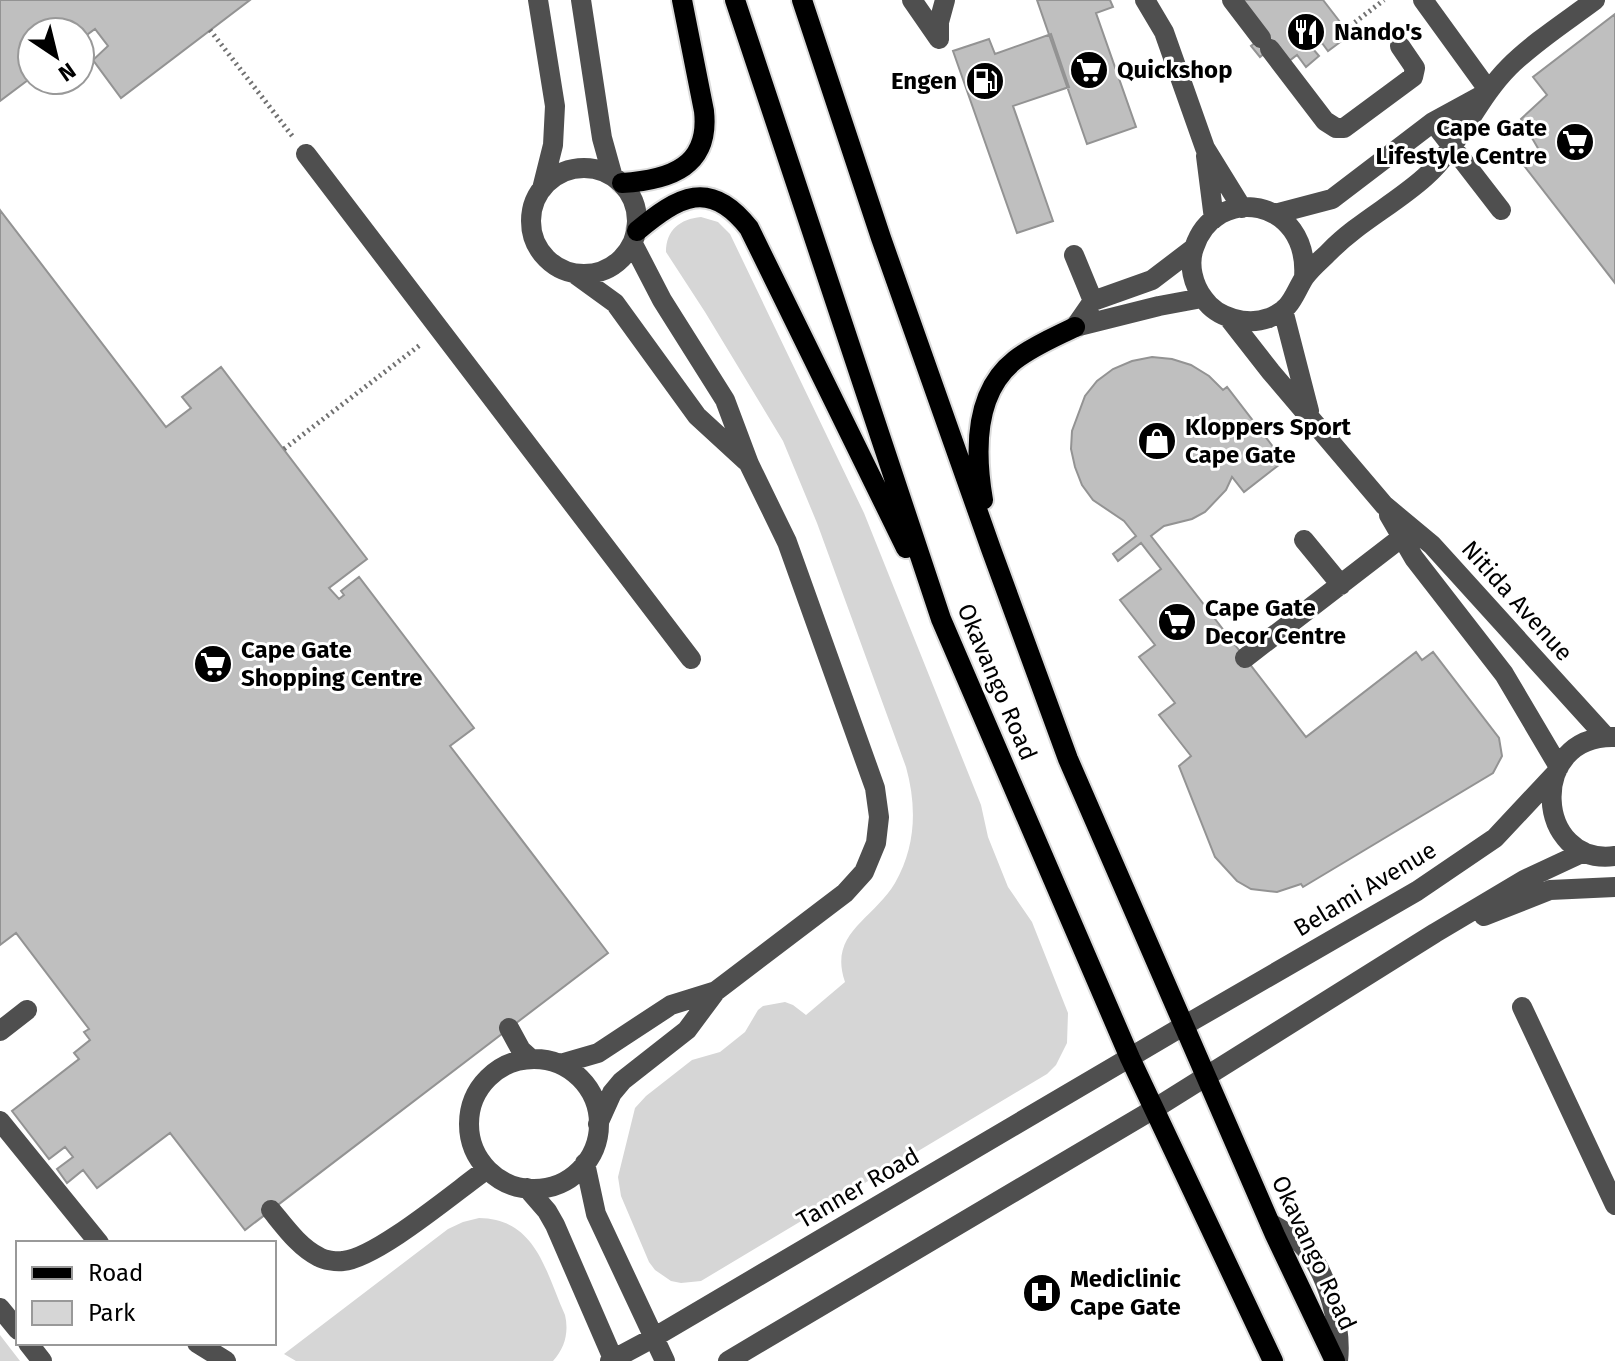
<svg xmlns="http://www.w3.org/2000/svg" width="1615" height="1361" font-family="'Fira Sans',sans-serif">
	<rect width="100%" height="100%" fill="#fff"/>
	<path fill="#d6d6d6" d="M701,217L718,222L730,234L864,513L981,805L988,837L1008,887L1032,922L1068,1013L1067,1043L1056,1065L1047,1074L701,1281L681,1283L671,1281L655,1270L649,1262L621,1196L618,1177L635,1108L646,1096L692,1060L720,1052L745,1032L758,1010L763,1006L785,1002L793,1005L806,1015L845,982C828,933 873,920 895,883C916,846 917,807 906,767L817,523L783,441L705,312L666,252C666,230 680,219 701,217Z
		M479,1218C536,1219 545,1270 565,1315C569,1332 565,1348 553,1361H296L284,1354L448,1229L463,1222Z
		M0,1335L20,1361H0Z"/>
	<path fill="#bfbfbf" stroke="#939393" stroke-width="2" d="M0,0H250L121,98L93,60L108,46L95,29L80,40V32H32V77L0,101Z
		M1037,0H1110L1113,7L1096,13L1136,127L1087,144Z
		M1241,0H1323L1347,31L1340,37L1343,40L1328,51L1322,43L1313,49L1319,56L1306,67L1297,55L1289,61L1276,44L1260,57L1251,46L1267,34Z
		M1615,14V283L1522,163L1539,150L1521,119L1547,95L1533,77Z
		M1051,34L1069,87L1013,106L1053,221L1017,233L953,51L989,39L995,54Z
		M0,210L166,427L191,408L182,397L221,367L367,559L329,588L339,599L344,595L341,591L359,577L474,728L450,746L608,953L245,1230L170,1133L97,1188L83,1170L67,1183L57,1169L73,1157L65,1147L49,1159L12,1111L79,1059L74,1053L90,1040L84,1032L89,1029L16,933L0,945Z
		M1152,357L1172,359L1191,365L1209,376L1223,390L1227,387L1284,461L1244,492L1232,477L1226,490L1205,512L1192,519L1164,526L1151,536L1306,737L1416,652L1422,660L1433,652L1499,738L1502,756L1493,773L1303,887L1301,884L1277,892L1251,889L1237,881L1215,857L1179,766L1191,756L1159,715L1175,703L1139,657L1155,645L1120,600L1161,569L1141,543L1118,561L1113,554L1136,536L1124,521L1093,500L1082,485L1075,467L1071,449L1072,431L1085,396L1097,381L1113,369L1132,361Z"/>
	<g fill="none" stroke-linecap="round" stroke-linejoin="round">
		<defs>
			<path id="major" d="M735,0L941,619L1130,1058L1273,1361
				M802,0L881,238L991,549L1068,759L1275,1235L1335,1361
				M622,183C671,180 710,166 704,111L682,0
				M637,231C679,196 710,178 749,228L906,548
				M983,500C975,453 973,393 1015,360C1033,346 1055,337 1075,327"/>
		</defs>
		<use href="#major" stroke="#dbdbdb" stroke-width="24"/>
		<path stroke="#717171" stroke-width="5" stroke-dasharray="2 4" stroke-linecap="butt" d="M1350,26L1384,0
			M210,30L293,137
			M284,449L420,345"/>
		<path stroke="#4f4f4f" stroke-width="20" d="M538,0L555,106L553,145L542,189
			M581,0L602,138L612,174
			M912,0L939,39
			M1145,0L1164,32L1205,148L1242,208
			M1232,0L1261,38
			M1423,0L1489,91
			M939,39V22L945,0
			M1270,49L1325,121L1336,128H1344L1413,77L1415,68L1400,46
			M1433,122L1501,210
			M306,154L691,659
			M1206,156L1214,219
			M531 221a53 53 0 1 1 106 0a53 53 0 1 1-106 0Z
			M1275,214L1332,199L1433,122L1488,92
			M1074,255L1093,301
			M575,274L615,303L697,416L746,461
			M1304,278C1310,197 1215,183 1194,248C1188,264 1193,285 1204,299C1217,318 1247,326 1269,318C1292,309 1293,296 1304,278C1310,269 1321,260 1329,252C1357,223 1395,204 1425,177C1460,146 1476,100 1509,67C1534,42 1567,21 1595,0
			M1283,310L1309,411
			M1228,317L1271,372L1384,505L1432,545L1606,737
			M1075,327L1093,301L1152,280L1194,248
			M1075,327L1159,306L1202,298
			M1389,515L1414,558L1504,674L1559,767
			M1304,540L1341,585
			M1245,658L1410,531
			M1615,737C1526,734 1535,867 1615,856
			M1484,916L1550,890L1615,887
			M1522,1007L1615,1205
			M509,1028L521,1050L531,1059
			M0,1031L27,1010
			M469 1124a65 65 0 1 1 130 0a65 65 0 1 1-130 0Z
			M560,1064L598,1053L671,1005L716,991
			M0,1121L99,1243
			M598,1124L612,1093L622,1081L687,1030L716,991L845,893L864,872L876,843L879,817L875,788L787,542L749,464L725,400L662,300L633,244
			M585,1163L596,1214L665,1361
			M527,1188L547,1211L555,1225L614,1361
			M271,1210C285,1227 299,1247 319,1257C324,1260 336,1262 343,1261C377,1258 456,1191 487,1169
			M1270,1223C1283,1231 1296,1237 1306,1249C1328,1275 1342,1328 1338,1361
			M0,1308L18,1330
			M28,1343L42,1361
			M197,1343L226,1361
			M610,1361L653,1338L1185,1025L1417,891L1495,838L1554,775
			M728,1361L1154,1109L1435,933L1524,880L1584,852"/>
		<use href="#major" stroke="#000" stroke-width="20"/>
	</g>
	<defs>
		<symbol id="restaurant-disc" viewBox="-11 -11 22 22"><circle r="9.5" fill="#000" stroke="#fff"/><path d="M-5-6h1v4h1v-4h1v4h1v-4h1v5L-1.5 .5V6h-2V.5L-5-1ZM5-6V6H3V1.5H1.5Q1.5-4 5-6Z" fill="#fff"/></symbol>
		<symbol id="supermarket-disc" viewBox="-11 -11 22 22"><circle r="9.5" fill="#000" stroke="#fff"/><path d="M-6-5.5h2.5l.6 2H6L4.5 2H-2.5L-4.4-4H-6ZM-1.5 3.2a1.3 1.3 0 1 0 .1 0ZM3 3.2a1.3 1.3 0 1 0 .1 0Z" fill="#fff"/></symbol>
		<symbol id="fuel-disc" viewBox="-11 -11 22 22"><circle r="9.5" fill="#000" stroke="#fff"/><path d="M-5.5-6h7V0h2V4h1.3V-2.5L3-4.5l.8-.8L6-3V5H2.5V1h-1V6h-7ZM-4.2-4.7v3.2H.2V-4.7Z" fill="#fff"/></symbol>
		<symbol id="shop-disc" viewBox="-11 -11 22 22"><circle r="9.5" fill="#000" stroke="#fff"/><path d="M-5-2.5h2.3a2.7 3.5 0 0 1 5.4 0H5L5.5 6h-11ZM-1.5-2.5h3a1.5 2.3 0 0 0-3 0Z" fill="#fff"/></symbol>
		<symbol id="hospital-disc" viewBox="-11 -11 22 22"><circle r="9.5" fill="#000" stroke="#fff"/><path d="M-5-5h3v3.5h4V-5h3V5h-3V1.5h-4V5h-3Z" fill="#fff"/></symbol>
	</defs>
	<g fill-rule="evenodd">
		<use href="#restaurant-disc" x="1284" y="10" width="44" height="44"/>
		<use href="#supermarket-disc" x="1067" y="48" width="44" height="44"/>
		<use href="#fuel-disc" x="963" y="59" width="44" height="44"/>
		<use href="#supermarket-disc" x="1553" y="120" width="44" height="44"/>
		<use href="#shop-disc" x="1135" y="419" width="44" height="44"/>
		<use href="#supermarket-disc" x="1155" y="600" width="44" height="44"/>
		<use href="#supermarket-disc" x="191" y="642" width="44" height="44"/>
		<use href="#hospital-disc" x="1020" y="1271" width="44" height="44"/>
	</g>
	<g text-anchor="middle" stroke-width="6" stroke-linejoin="round" paint-order="stroke">
		<g font-size="24" font-weight="bold" fill="#000" stroke="#fff" text-anchor="start">
			<text x="1334" y="40">Nando's</text>
			<text x="1117" y="78">Quickshop</text>
			<text x="957" y="89" text-anchor="end">Engen</text>
			<text x="1547" y="136" text-anchor="end">Cape Gate<tspan x="1547" dy="28">Lifestyle Centre</tspan></text>
			<text x="1185" y="435">Kloppers Sport<tspan x="1185" dy="28">Cape Gate</tspan></text>
			<text x="1205" y="616">Cape Gate<tspan x="1205" dy="28">Decor Centre</tspan></text>
			<text x="241" y="658">Cape Gate<tspan x="241" dy="28">Shopping Centre</tspan></text>
			<text x="1070" y="1287">Mediclinic<tspan x="1070" dy="28">Cape Gate</tspan></text>
		</g>
		<g font-size="24" fill="#000" stroke="#fff">
			<text transform="translate(1517 601) rotate(48)" y="8">Nitida Avenue</text>
			<text transform="translate(997 682) rotate(67)" y="8">Okavango Road</text>
			<text transform="translate(1365 889) rotate(-31)" y="8">Belami Avenue</text>
			<text transform="translate(858 1188) rotate(-30)" y="8">Tanner Road</text>
			<text transform="translate(1314 1253) rotate(65)" y="8">Okavango Road</text>
		</g>
	</g>
	<rect x="16" y="1241" width="260" height="104" fill="#ffffff" stroke="#999999" stroke-width="2"/>
	<rect x="32" y="1267" width="40" height="12" fill="#000000" stroke="#999999" stroke-width="2"/>
	<text x="88" y="1281" font-size="24" fill="#000000">Road</text>
	<rect x="32" y="1301" width="40" height="24" fill="#d6d6d6" stroke="#999999" stroke-width="2"/>
	<text x="88" y="1321" font-size="24" fill="#000000">Park</text>
	<g transform="translate(56 56) rotate(145)"><circle r="38" fill="#ffffff" stroke="#999999" stroke-width="2"/>
	<path d="M0-6L14 30L0 20L-14 30Z" fill="#000000"/>
	<text y="-12" font-size="22" font-weight="bold" text-anchor="middle" fill="#000000">N</text>
	</g>
</svg>
